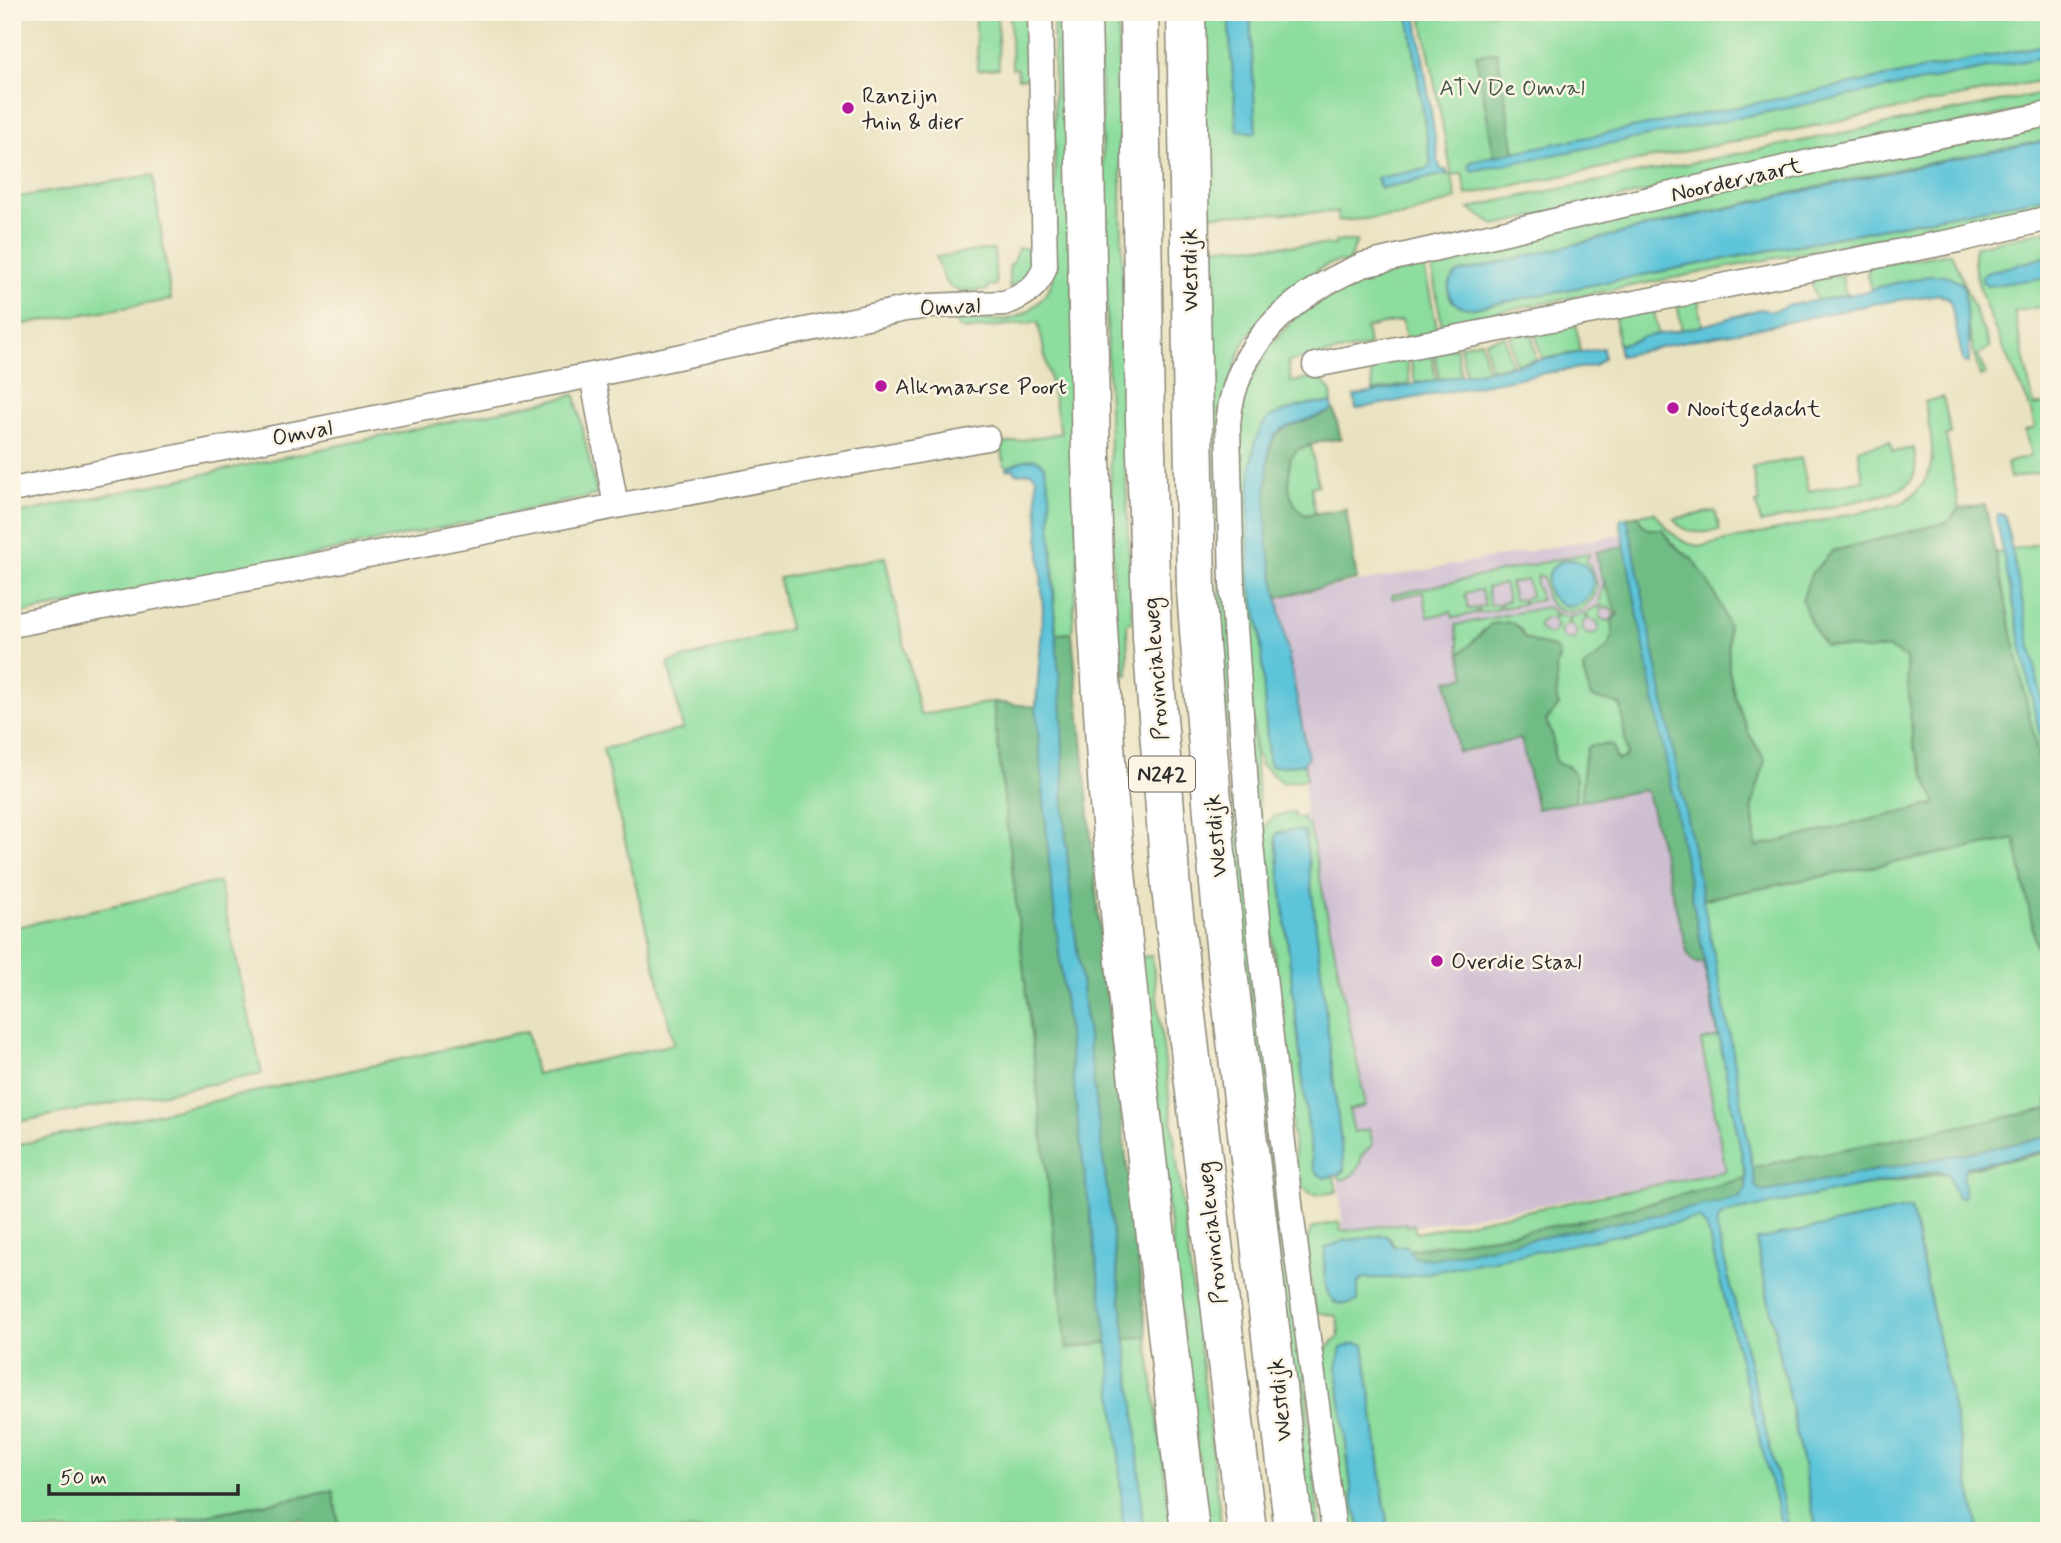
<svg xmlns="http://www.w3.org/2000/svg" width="2061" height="1543" font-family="Mynerve,sans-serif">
	<rect width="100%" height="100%" fill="#fcf5e5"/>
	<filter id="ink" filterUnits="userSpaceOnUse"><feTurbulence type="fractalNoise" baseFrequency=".0143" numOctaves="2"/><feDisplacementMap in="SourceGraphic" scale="14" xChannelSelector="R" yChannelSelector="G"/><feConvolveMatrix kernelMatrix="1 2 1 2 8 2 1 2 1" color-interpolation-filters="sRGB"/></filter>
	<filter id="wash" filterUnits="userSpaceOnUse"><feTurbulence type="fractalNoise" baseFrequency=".00686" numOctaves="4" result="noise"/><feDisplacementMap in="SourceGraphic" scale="28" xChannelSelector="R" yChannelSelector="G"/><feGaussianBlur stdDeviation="1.57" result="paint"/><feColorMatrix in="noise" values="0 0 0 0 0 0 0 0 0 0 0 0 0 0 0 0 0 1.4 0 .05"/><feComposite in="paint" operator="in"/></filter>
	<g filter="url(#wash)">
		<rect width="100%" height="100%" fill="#e9e2c0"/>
		<path fill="#cebed1" d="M1628,533L1744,1169L1344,1239L1338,1176L1344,1170L1305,831L1304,763L1308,757L1277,597Z"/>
		<path fill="#8cdd9e" stroke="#5c8464" stroke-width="2" d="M975,12H997L999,68L978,70Z
			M1010,12H1030L1032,78H1018L1017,68H1012Z
			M1053,12H1068L1078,561L1072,633L1056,635L1053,560L1047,476L1022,461L1015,465L1006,467L1004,464L1001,444L1061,433L1038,322L964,330L957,326L956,321C972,320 999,322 1013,318C1031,313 1048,296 1053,279L1055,180Z
			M1099,12H1118L1126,475L1132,622L1127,623L1128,675H1124L1114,613Z
			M1201,12H1228L1237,129L1255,133L1250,12H1408L1431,164L1426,169L1377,178L1380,188L1430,178L1442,174L1452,175L1421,12H2049V79L1466,195L1462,173L1452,176L1456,199L1404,216L1338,221L1337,212L1206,215Z
			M2049,92V104L1496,225L1469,209L1494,202Z
			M2049,122V140L1893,170L1699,214L1458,273C1440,290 1450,308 1473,308L2049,196V205L1472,317L1461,329L1443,332L1430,259L1640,209Z
			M153,175L171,300L12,326V198Z
			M2049,230V305L2014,312L2034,406L2049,403V471L2010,478L2007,463L2031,456L2025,431L2035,428C2033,419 2031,410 2028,402C2015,372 1963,273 1976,246Z
			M1336,241H1357L1347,264C1324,250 1258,318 1247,338C1236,356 1232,380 1226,400L1311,1446L1317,1503L1322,1531H1309L1226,807L1232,806L1223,659L1215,495L1211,247L1335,245Z
			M1018,248H1031C1034,267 1028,280 1009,287V266L1012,265Z
			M982,250H994L996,285L988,286V290C950,292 948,294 936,257Z
			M1951,253L1990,347L1978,355L1986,375L1980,377L1968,329L1964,290L1871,291L1867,274L1870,266Z
			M1423,260L1438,333L1406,339L1402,320L1366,328L1369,346L1288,362L1291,382L1314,378L1322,380L1331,392L1332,403C1309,403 1290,409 1269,417L1257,611L1262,651L1268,758L1271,766H1286L1304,763L1307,779L1283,783L1261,765L1260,758L1256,754L1245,627L1236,423L1249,384L1269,347L1301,311L1345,282Z
			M1842,275L1845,292L1851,295L1848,294L1817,301L1810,277Z
			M1698,298L1702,326L1682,330L1677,303Z
			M1654,310L1658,334L1618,345L1615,315Z
			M1576,323L1580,352L1542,359L1535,331Z
			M1532,332L1536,360L1515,364L1510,336Z
			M1505,336L1511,365L1490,369L1485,341Z
			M1481,341L1487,370L1466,374L1460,346Z
			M1456,347L1461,376L1439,379L1434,351Z
			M1431,352L1436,380L1415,383L1410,356Z
			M1406,357L1410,384L1373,391L1370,365Z
			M575,395L597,495L174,584L12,615V515Z
			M1943,397L1951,434L1946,435L1959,509L1948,522L1833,551L1867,650L1888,648L1906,658L1913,745L1937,804L1756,848L1752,806L1765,760L1749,734L1734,694L1729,671L1728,626L1692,559L1671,543L1663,529H1648L1641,523L1639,515L1654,512C1668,529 1679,546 1703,546L1902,503C1945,475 1931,444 1925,402Z
			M1890,442L1893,452L1914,448C1918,473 1916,484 1891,493L1761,523L1756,503L1760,502L1752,467L1801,458L1808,491L1863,480L1858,449Z
			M1311,446L1318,485L1311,487L1315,514L1304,515C1285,498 1289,482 1290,459L1298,449Z
			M1715,511L1720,530C1704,533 1684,536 1674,519Z
			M2047,542L2049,551V809L1995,553Z
			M1588,553L1589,555L1586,560C1601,583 1603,594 1579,611C1551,615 1544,601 1543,577L1538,575L1536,583L1541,600L1525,603L1524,598L1531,596L1527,580L1510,583L1514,600L1521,599L1523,604L1502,608L1500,603L1508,601L1504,584L1487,588L1490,605L1498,604L1499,609L1479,613L1478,607L1485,606L1481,590L1465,593L1468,609L1475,608L1477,613L1453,618L1451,612L1428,617L1423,592L1392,599V595Z
			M885,557L920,715L993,702L1067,1348L1147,1336L1172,1531H340L332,1491L122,1531H12V1387L18,1384L12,1370V1146L527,1031L536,1074L674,1044L603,749L683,729L668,663L789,629L779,578Z
			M1604,581L1618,614L1612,621C1615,649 1604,651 1584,667L1585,677L1591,697L1621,705L1627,755L1624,758L1618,760L1615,757L1613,745L1606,744L1583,785L1582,801L1575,802L1576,780L1568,766L1558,764C1552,754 1554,750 1553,739C1553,733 1548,726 1546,721L1559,705L1557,701L1556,667L1559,658L1553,647L1540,644L1524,638L1520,629L1483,630L1477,640L1460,654L1455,625L1547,607L1555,613L1552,618H1546L1539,623V628L1546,634H1551L1557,627L1553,620L1557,614L1568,617V624L1560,630L1562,636L1567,640L1575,639L1577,630L1570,624V617L1583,614L1587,619L1583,623V630L1587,634L1592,635L1598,631L1599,626L1596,621L1589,619L1586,613L1597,606L1601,609L1600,618L1608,621L1611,620L1615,613L1610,607L1604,608L1599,603L1603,588Z
			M1294,812L1295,818L1303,817L1304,824H1309L1366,1106L1349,1110L1354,1132L1369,1129L1373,1144L1361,1156C1362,1168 1352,1178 1341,1180L1338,1175L1344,1170L1297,830L1279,832L1276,834V838L1312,1163C1316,1176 1321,1178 1334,1176L1337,1192C1315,1195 1308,1199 1297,1177L1262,832L1272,817Z
			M2015,839L2049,1008L2048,1109L1745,1169L1746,1178L1572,1223L1409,1250L1406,1245L1394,1247L1390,1237L1380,1235L1376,1237L1343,1241L1325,1248C1325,1266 1321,1289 1335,1303L1358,1301V1283L1362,1278H1376L1756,1203L1945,1173L2049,1152V1531H1979L1911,1208L1756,1241L1817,1531H1388L1364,1345L1355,1343L1337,1368L1352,1495L1360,1531H1340L1318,1364L1325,1350L1339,1336L1337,1316L1316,1312L1304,1248L1311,1229L1318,1226L1340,1222L1341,1231L1406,1223L1407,1226L1414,1224L1416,1233L1726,1171L1701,1041L1718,1037L1691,902Z
			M219,882L262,1074L12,1123V928Z
			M1152,956L1222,1531H1209L1190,1393L1138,957Z"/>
		<path fill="#71bc85" stroke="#4e7458" stroke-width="2" d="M1497,52L1515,152L1494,156L1476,55Z
			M1332,410H1334L1341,439L1323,441L1298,449L1290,459C1289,482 1285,498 1304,515L1346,509L1357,580L1277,597C1274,579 1270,562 1267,544C1264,523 1263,445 1278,433C1292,420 1317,421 1332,410Z
			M1985,504L2049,809V1008L2015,839L1694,901L1705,962C1695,965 1693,963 1688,955L1647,792L1644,790L1582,801L1583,766L1587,748L1592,745H1613L1615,757L1618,760L1624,758L1627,755L1621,705L1591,697L1585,677L1584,667C1604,651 1615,649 1612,621L1618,614L1601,575L1596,552L1625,546V548L1633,547L1626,518L1639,515L1641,523L1648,529H1663L1671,543L1692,559L1706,578L1722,608L1728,626L1729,671L1734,694L1749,734L1765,760L1752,806L1756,847L1936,804L1913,745L1906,658L1888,648L1867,650L1824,645L1811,623L1802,600L1811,574L1833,551L1948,522L1959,509Z
			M1512,622L1520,629L1525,638L1540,644L1553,647L1558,652L1559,658L1556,667L1557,701L1559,705L1546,721C1548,727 1553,734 1553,739C1554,750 1552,754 1558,764C1581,768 1576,784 1575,802L1537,809L1521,739L1458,752L1447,681L1466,677L1460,654L1491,624Z
			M1072,633L1102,954L1147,1336L1067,1349L993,702L1036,707L1043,635Z
			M2049,1106V1152L1945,1173L1756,1203L1382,1277L1409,1250L1572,1223L1746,1178L1744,1169L2048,1109Z
			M333,1491L340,1531H310L309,1527L301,1519L244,1531H183L180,1520Z"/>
		<path fill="#5dc4d9" stroke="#447882" stroke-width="2" d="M1228,12H1250L1256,133L1237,130Z
			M1408,12H1416L1439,165L1442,170H1447V174L1381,188L1377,178L1426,169L1431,164Z
			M2049,44V56L1472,171L1468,166L1471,162L1494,156Z
			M2049,140V196L1473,308C1450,308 1440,290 1457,273C1654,225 1850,178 2049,140Z
			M2049,256V277L1988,286L1982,281V276L1986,273Z
			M1933,275H1944L1961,283L1964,289L1969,342V363H1966L1963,361L1951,304L1947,297L1941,296L1940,294L1873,304L1754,329L1686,341L1620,356L1618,345L1638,340L1639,338L1702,326L1760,309L1773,311L1786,306L1870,291L1873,288Z
			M1603,348L1604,358L1594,366L1545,373L1356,409L1354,396Z
			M1317,403H1332V410L1329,412L1284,428L1275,435L1269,448L1266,503L1267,542L1308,757L1304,763L1286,766H1270L1268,758L1260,630L1249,579L1248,527L1251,466L1255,441L1263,424L1269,417L1297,407Z
			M1035,459L1041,462L1045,468L1050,493L1054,611L1062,712L1064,814L1071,900L1136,1422L1143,1531H1123L1118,1441L1109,1355L1079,1131L1050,872L1036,707L1043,611L1036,476L1031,472L1018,474L1013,469L1007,470L1006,468L1024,460Z
			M1998,514L2005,515L2049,738V784L1996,518Z
			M1625,518L1628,521L1731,1041L1756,1187L1763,1192L2049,1137V1150L1966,1167C1960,1177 1967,1189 1963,1198L1956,1196L1948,1174L1940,1171L1931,1172L1723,1214L1719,1218L1716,1225L1790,1531H1783L1707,1229L1700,1219H1695L1570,1245L1402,1278H1363L1358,1283V1301C1319,1316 1324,1272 1325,1248L1343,1241L1387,1235L1394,1247L1406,1245L1414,1257L1431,1259L1720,1202L1740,1197L1746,1189V1178L1620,522L1621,519Z
			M1547 583a23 23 0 1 1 46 0a23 23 0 1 1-46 0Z
			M1290,830L1305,831L1344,1170L1338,1175L1324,1178L1315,1171L1312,1163L1276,838V834Z
			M1911,1208L1979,1531H1817L1756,1240Z
			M1355,1343L1364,1345L1388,1531H1360L1352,1495L1337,1368L1341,1348Z"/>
	</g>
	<g filter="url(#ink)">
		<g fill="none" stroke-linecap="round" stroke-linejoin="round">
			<defs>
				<path id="minor" d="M1315,365L1959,240L2049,218
					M592,375L616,506
					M12,490L592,375L905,309L930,306L1004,303C1023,297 1039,287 1045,266L1040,12
					M12,625L616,506L987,438
					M1334,1531L1291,1212L1262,959L1247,801L1232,583L1228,424C1235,344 1291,295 1363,265L1840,155L2049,114"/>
				<path id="primary" d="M1082,12L1091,459L1094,563L1108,793L1131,1021L1190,1531
					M1139,12L1145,421L1152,638L1171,889L1247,1531
					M1186,12L1196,591L1216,853L1226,955L1294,1531"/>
			</defs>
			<use href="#minor" stroke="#8a8676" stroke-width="27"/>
			<use href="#primary" stroke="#8a8676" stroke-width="41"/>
			<use href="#minor" stroke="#fff" stroke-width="24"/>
			<use href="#primary" stroke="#fff" stroke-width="38"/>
		</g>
	</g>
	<g fill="#b5179e" stroke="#fcf5e5" stroke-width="2.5">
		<circle cx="848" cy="108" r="7"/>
		<circle cx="881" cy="386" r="7"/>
		<circle cx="1673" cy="408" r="7"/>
		<circle cx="1437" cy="961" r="7"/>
	</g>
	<g text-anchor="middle" stroke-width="5" stroke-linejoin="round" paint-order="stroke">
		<rect fill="#fcf5e5" stroke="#6a6863" stroke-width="2" x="1129" y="756.5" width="66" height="35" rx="5"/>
		<g font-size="21" font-weight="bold" fill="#2b2b2b">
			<text x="1162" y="781">N242</text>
		</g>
		<g font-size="23" fill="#435848" stroke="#fcf5e5">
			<text x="1512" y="95">ATV De Omval</text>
		</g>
		<g font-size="23" fill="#2b2b2b" stroke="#fcf5e5" text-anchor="start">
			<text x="862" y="103">Ranzijn<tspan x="862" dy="26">tuin &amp; dier</tspan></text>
			<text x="895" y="394">Alkmaarse Poort</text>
			<text x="1687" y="416">Nooitgedacht</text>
			<text x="1451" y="969">Overdie Staal</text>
		</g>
		<g font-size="23" fill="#2b2b2b" stroke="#fcf5e5">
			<text transform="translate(1736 179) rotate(-13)" y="8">Noordervaart</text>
			<text transform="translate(1189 270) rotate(-91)" y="8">Westdijk</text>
			<text transform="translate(950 306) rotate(-3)" y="8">Omval</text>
			<text transform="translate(302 432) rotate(-11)" y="8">Omval</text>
			<text transform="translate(1155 669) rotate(-94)" y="8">Provincialeweg</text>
			<text transform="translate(1215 836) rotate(-95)" y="8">Westdijk</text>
			<text transform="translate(1211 1233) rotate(-96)" y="8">Provincialeweg</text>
			<text transform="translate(1279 1400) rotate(-96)" y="8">Westdijk</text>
		</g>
	</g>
	<rect width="2061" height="1543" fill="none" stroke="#fcf5e5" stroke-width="42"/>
	<path d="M49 1484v10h189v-10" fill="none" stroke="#2b2b2b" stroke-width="3.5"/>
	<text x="60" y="1484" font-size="21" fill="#2b2b2b" stroke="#fcf5e5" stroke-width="5" paint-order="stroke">50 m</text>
</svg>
